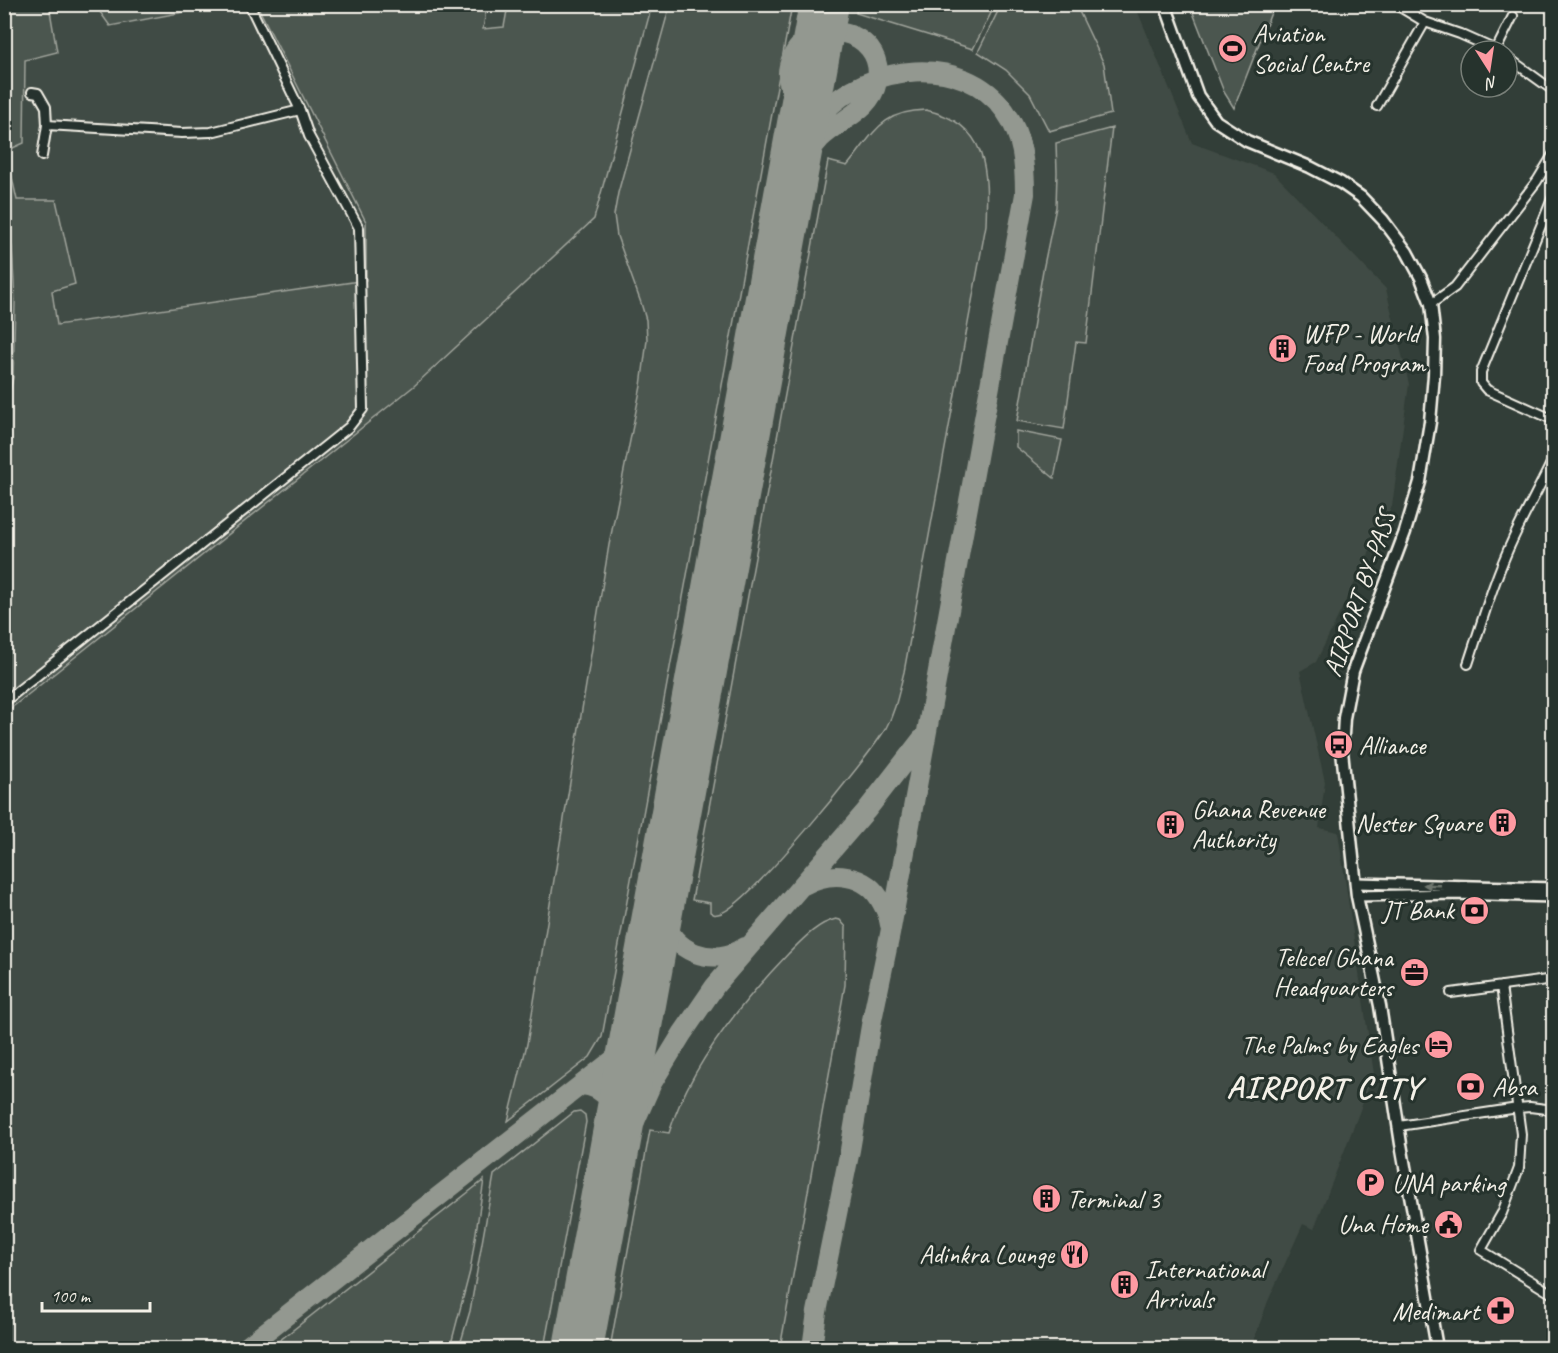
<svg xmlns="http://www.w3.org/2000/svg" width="1558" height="1353" font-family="Caveat,sans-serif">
	<rect width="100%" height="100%" fill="#323e38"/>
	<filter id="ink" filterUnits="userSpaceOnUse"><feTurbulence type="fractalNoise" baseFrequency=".0167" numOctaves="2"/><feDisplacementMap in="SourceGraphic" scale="12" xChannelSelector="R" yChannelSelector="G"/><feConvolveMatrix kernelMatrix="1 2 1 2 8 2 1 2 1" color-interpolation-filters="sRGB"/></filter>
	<g filter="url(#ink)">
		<path fill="#404b44" d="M49,5H95L111,26L221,5H257L366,222V281L56,325L52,291L74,284L56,200H17L6,151L24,143L25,59L57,51Z
			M487,5H508L504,27L483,29Z
			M652,5H1135L1192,143L1274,173L1386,289L1409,384L1392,506L1316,662L1300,671L1325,782L1319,828L1338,832L1374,1074L1314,1229L1303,1224L1268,1301L1251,1348H5V713L414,386L594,219Z"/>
		<path fill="#4c564f" stroke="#a0a49c" stroke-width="1.5" d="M5,5H49L57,52L25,60L24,143L6,151L17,200H56L75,284L52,291L57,325L366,280V222L257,5H487L483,29L504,27L508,5H652L594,219L414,386L5,713L4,420L13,377L15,301L12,248L4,208Z
			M95,5H221L110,26Z
			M670,5H792L602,1037L590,1057L508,1121L527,1044L609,545L641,386L647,340L646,320L641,303L617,236L614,215L618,193Z
			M857,5V4L995,5L973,49L856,13Z
			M1001,5H1076L1104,64L1111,114L1049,131L1030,94L1006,70L978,52Z
			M1190,5H1274L1234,108L1224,92Z
			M926,110C989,124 988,171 986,225L904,672C899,691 896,710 886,728C869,757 745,910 718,914C714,915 713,914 710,912V903L692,900L828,161L847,166C874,134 880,111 926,110Z
			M1112,128L1086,343L1076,342L1064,429L1017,421L1043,270L1056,207L1057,172L1056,143Z
			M1016,431L1062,440L1054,478L1016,447Z
			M836,919L840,920L846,927L845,985L780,1348H610L650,1130L669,1133C689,1067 741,1003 788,954C801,941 817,923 836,919Z
			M580,1111L585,1115L586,1122L544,1348H459L470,1311L494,1175L574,1112Z
			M484,1180L470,1271L450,1348H270Z"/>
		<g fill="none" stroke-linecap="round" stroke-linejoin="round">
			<path stroke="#939890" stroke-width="20" d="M793,169C801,150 809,129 823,113C868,64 963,52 1005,111C1023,136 1025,165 1025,194L890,934L872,1020L850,1150L817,1312L812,1348
				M786,217C792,188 799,161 820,139C839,120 871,111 877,82C887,27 804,11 789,66C785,81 793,91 796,105C798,117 798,129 798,142
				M666,868C664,883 660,900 663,915C671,953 714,968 745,947
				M804,885C831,870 867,873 882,903C886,910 889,917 890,925
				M581,1085C607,1086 619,1110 617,1133
				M608,1182L652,1083L682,1034L715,986L866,811L922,739
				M245,1348L614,1059L628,1043L637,1026"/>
			<path stroke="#939890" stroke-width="50" d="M578,1348L824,4"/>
			<defs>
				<path id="minor" d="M1395,4L1425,22L1460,34L1498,51
					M1412,14L1417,4
					M1496,50L1513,16
					M1507,57L1554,91
					M32,92L38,93L46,107L47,125
					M1377,106L1425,22
					M42,156L47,125L182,133L211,132L300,110
					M1554,194L1481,372V383L1487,390L1554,420
					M1431,304L1455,287L1537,181L1554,153
					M1468,664C1482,622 1494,579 1513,539C1526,511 1541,485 1554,457
					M4,702L349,427L363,409L359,228L309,136L300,110L249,4
					M1501,986L1521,1134L1519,1168L1502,1213L1481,1250L1554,1295
					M1451,993L1554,979
					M1399,1126L1518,1108L1530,1107L1554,1110
					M1550,1348L1554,1342"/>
				<path id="tertiary" d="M1356,883L1554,888
					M1357,896L1454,894L1554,897"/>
				<path id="secondary" d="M1165,4L1198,96L1216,121L1247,141L1310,167L1341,183L1361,197L1383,220L1407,252L1421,278L1431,304L1435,339L1434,375L1430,422L1420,482L1405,532L1353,671L1344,718L1342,751L1357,896L1380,1006L1401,1144L1437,1348
					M4,294V314"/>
			</defs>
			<use href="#minor" stroke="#f4f1e8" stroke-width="12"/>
			<use href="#tertiary" stroke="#f4f1e8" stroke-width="14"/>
			<use href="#secondary" stroke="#f4f1e8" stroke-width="15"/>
			<use href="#minor" stroke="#26332d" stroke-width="8"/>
			<use href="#tertiary" stroke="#26332d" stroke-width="9"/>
			<use href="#secondary" stroke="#26332d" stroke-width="10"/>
		</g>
		<defs><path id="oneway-solid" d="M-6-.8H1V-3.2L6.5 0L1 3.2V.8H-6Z" transform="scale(1.5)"/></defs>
		<use fill="#6e766e" href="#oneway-solid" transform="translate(1432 885) rotate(-178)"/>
	</g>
	<defs>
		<symbol id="stadium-disc" viewBox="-11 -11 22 22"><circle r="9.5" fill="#ff9aa2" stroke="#26332d"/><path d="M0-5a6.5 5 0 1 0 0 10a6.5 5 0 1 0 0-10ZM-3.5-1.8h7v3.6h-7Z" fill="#111"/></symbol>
		<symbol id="building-disc" viewBox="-11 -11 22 22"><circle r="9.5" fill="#ff9aa2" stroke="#26332d"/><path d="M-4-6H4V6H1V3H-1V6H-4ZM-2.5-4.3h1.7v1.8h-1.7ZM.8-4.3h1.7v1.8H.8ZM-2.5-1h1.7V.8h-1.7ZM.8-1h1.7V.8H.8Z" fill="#111"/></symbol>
		<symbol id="bus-disc" viewBox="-11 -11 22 22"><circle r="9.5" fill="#ff9aa2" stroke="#26332d"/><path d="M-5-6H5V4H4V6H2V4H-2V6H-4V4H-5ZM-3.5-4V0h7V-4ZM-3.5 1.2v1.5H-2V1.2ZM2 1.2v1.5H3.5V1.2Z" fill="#111"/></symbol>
		<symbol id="bank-disc" viewBox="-11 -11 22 22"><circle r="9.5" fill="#ff9aa2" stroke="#26332d"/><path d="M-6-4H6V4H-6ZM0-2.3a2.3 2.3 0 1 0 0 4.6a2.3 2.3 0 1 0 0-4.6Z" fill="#111"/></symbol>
		<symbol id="office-disc" viewBox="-11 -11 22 22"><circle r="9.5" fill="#ff9aa2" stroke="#26332d"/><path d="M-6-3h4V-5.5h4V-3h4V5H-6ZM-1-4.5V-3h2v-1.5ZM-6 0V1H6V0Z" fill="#111"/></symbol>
		<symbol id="hotel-disc" viewBox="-11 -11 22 22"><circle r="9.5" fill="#ff9aa2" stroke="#26332d"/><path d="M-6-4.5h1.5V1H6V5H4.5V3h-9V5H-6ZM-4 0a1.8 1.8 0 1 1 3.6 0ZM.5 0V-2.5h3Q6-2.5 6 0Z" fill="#111"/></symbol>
		<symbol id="parking-disc" viewBox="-11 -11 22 22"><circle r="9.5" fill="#ff9aa2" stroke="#26332d"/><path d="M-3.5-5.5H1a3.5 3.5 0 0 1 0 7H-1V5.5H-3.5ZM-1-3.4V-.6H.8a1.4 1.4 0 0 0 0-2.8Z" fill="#111"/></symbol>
		<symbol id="civic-disc" viewBox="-11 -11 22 22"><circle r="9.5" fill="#ff9aa2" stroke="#26332d"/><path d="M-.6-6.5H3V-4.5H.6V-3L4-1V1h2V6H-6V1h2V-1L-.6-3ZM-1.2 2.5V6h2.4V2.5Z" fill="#111"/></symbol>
		<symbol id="restaurant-disc" viewBox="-11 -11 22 22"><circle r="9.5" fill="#ff9aa2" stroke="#26332d"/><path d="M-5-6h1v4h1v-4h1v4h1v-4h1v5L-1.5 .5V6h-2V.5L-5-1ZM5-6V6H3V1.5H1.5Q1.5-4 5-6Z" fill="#111"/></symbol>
		<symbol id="pharmacy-disc" viewBox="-11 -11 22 22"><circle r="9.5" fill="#ff9aa2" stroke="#26332d"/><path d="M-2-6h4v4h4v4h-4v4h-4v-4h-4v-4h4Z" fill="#111"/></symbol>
	</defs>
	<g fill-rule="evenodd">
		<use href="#stadium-disc" x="1216" y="32" width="33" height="33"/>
		<use href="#building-disc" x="1266" y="332" width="33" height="33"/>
		<use href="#bus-disc" x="1322" y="728" width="33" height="33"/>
		<use href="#building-disc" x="1486" y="806" width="33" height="33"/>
		<use href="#building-disc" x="1154" y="808" width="33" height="33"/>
		<use href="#bank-disc" x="1458" y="894" width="33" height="33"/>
		<use href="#office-disc" x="1398" y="956" width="33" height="33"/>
		<use href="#hotel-disc" x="1422" y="1028" width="33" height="33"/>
		<use href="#bank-disc" x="1454" y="1070" width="33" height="33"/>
		<use href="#parking-disc" x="1354" y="1166" width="33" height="33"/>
		<use href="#building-disc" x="1030" y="1182" width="33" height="33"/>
		<use href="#civic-disc" x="1432" y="1208" width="33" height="33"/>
		<use href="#restaurant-disc" x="1058" y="1238" width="33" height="33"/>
		<use href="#building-disc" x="1108" y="1268" width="33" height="33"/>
		<use href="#pharmacy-disc" x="1484" y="1294" width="33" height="33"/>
	</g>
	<g text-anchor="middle" stroke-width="6" stroke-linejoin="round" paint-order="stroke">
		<g font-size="26" fill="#f4f1e8" stroke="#26332d" text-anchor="start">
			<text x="1253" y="42">Aviation<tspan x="1253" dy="30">Social Centre</tspan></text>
			<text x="1303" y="342">WFP - World<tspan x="1303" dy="30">Food Program</tspan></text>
			<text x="1359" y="754">Alliance</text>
			<text x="1192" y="818">Ghana Revenue<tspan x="1192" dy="30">Authority</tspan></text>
			<text x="1482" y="832" text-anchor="end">Nester Square</text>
			<text x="1454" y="919" text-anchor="end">JT Bank</text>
			<text x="1393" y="966" text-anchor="end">Telecel Ghana<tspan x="1393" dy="30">Headquarters</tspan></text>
			<text x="1418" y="1054" text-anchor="end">The Palms by Eagles</text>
			<text x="1492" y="1096">Absa</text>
			<text x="1392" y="1192">UNA parking</text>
			<text x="1067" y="1208">Terminal 3</text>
			<text x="1428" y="1233" text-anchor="end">Una Home</text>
			<text x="1054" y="1263" text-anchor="end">Adinkra Lounge</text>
			<text x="1145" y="1278">International<tspan x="1145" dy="30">Arrivals</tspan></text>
			<text x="1479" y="1320" text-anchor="end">Medimart</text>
		</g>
		<g font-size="26" fill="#f4f1e8" stroke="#26332d">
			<text transform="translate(1359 593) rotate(-71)" y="9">AIRPORT BY-PASS</text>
		</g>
		<g font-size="32" font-weight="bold" letter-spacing="1.5" fill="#f4f1e8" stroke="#26332d">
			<text x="1324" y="1098">AIRPORT CITY</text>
		</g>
	</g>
	<rect width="1558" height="1353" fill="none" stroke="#26332d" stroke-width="24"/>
	<rect x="12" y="12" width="1534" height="1329" fill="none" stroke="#f4f1e8" stroke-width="2" filter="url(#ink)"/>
	<g transform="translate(1489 69) rotate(168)"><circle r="28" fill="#26332d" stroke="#787f78" stroke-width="1.5"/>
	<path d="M0-4.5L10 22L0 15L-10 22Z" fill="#ff9aa2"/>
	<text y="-9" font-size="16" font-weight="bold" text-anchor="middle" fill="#f4f1e8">N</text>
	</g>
	<path d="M42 1302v9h108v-9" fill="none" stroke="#f4f1e8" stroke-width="3"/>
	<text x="51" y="1302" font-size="18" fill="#f4f1e8" stroke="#26332d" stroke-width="4.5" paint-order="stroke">100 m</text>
</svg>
